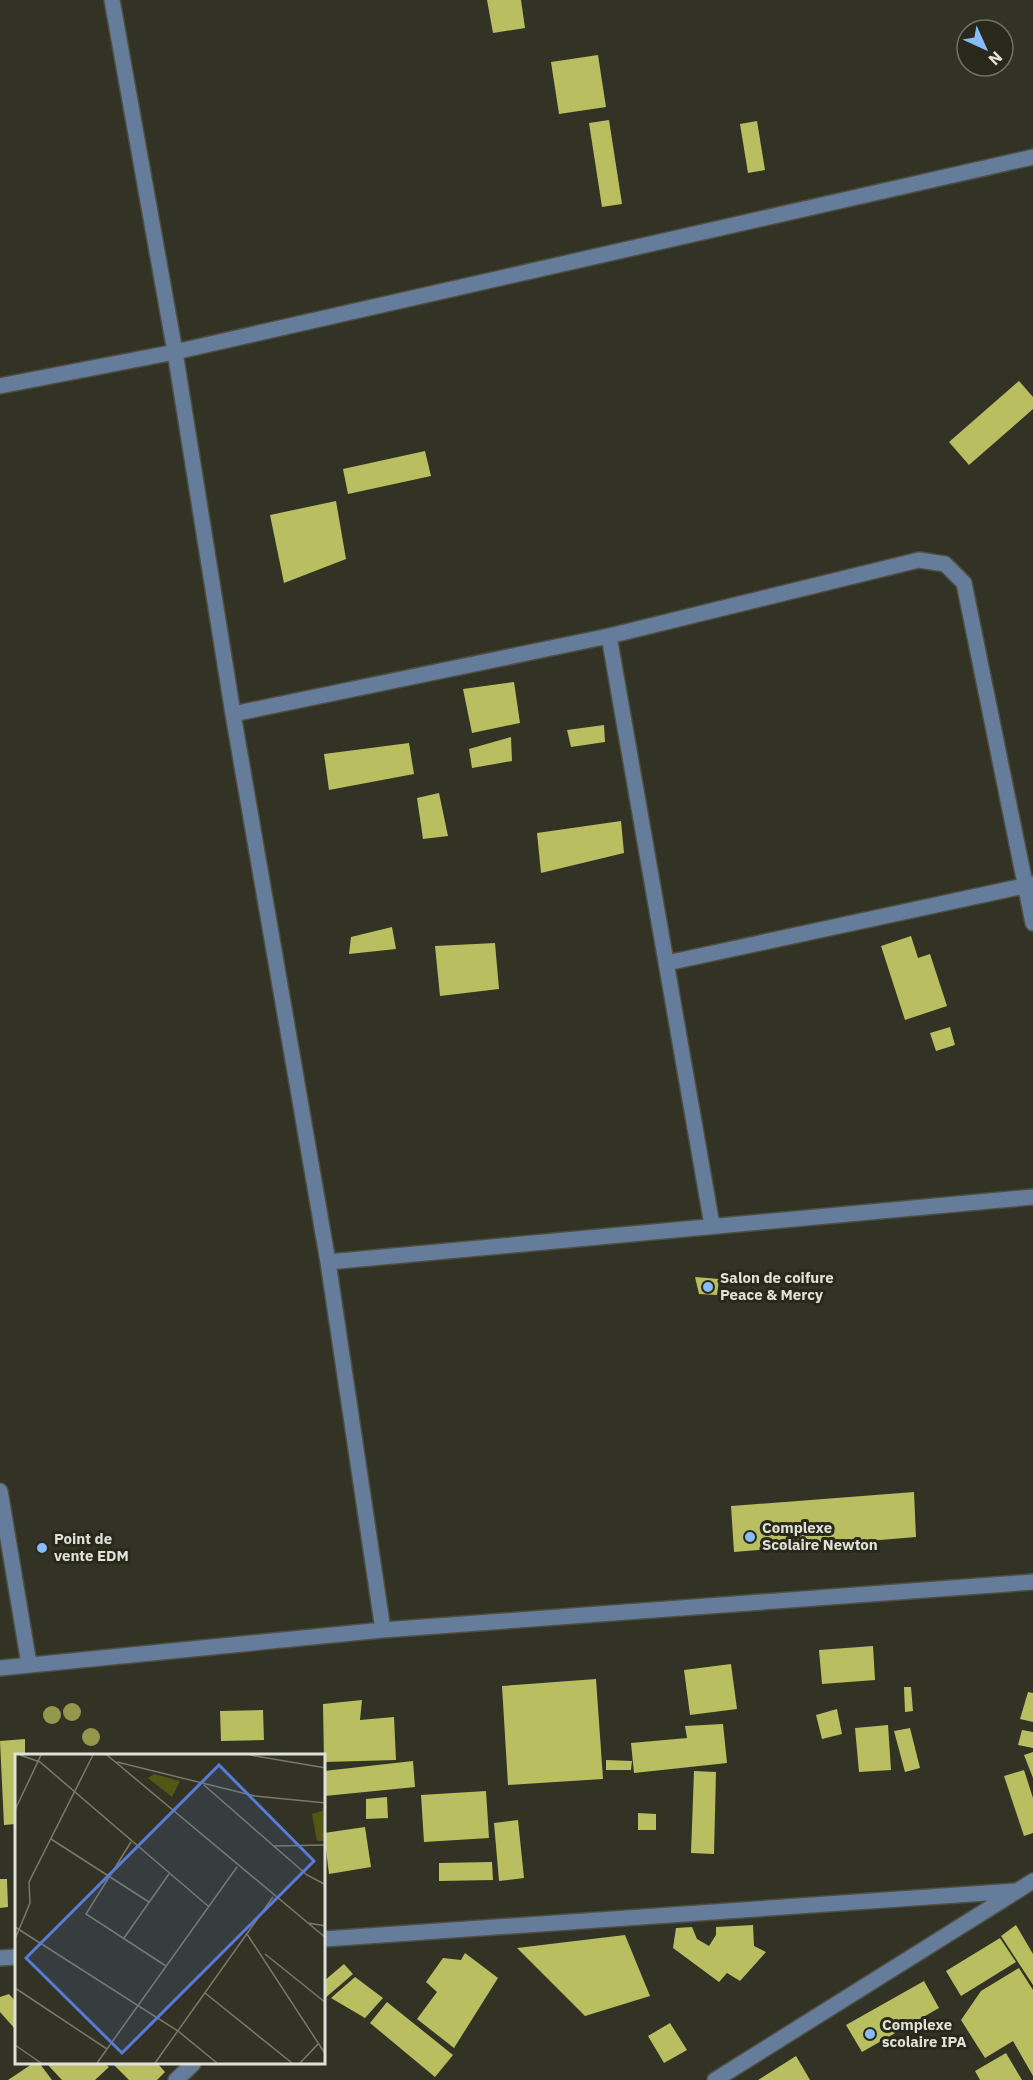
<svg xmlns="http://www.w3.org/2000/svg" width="1033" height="2080" font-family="'IBM Plex Sans',sans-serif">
	<rect width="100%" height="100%" fill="#323324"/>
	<path fill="#b9bf61" d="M487,0H521L525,28L493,33Z
		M598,55L606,107L559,114L551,62Z
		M609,120L622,204L602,207L589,123Z
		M757,121L765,170L748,173L740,124Z
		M1019,381L1033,397V409L969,465L949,442Z
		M425,451L431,476L348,494L343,469Z
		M336,501L346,559L284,583L270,515Z
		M514,682L520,723L472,733L463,689Z
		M604,725L605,742L571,747L567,730Z
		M511,737L512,761L472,768L469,749Z
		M409,743L414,774L329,790L324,754Z
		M439,793L448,836L423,839L417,798Z
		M621,821L624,853L541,873L537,833Z
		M392,927L396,949L349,954L351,937Z
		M911,936L918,958L930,954L947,1006L905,1020L881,946Z
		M495,943L499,989L440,996L435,946Z
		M950,1027L955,1045L936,1051L930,1033Z
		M695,1277L719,1279L717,1295L699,1294Z
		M914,1492L916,1537L734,1552L731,1506Z
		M873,1646L875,1680L822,1684L819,1650Z
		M731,1664L737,1709L690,1715L684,1670Z
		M596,1679L603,1779L508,1785L502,1686Z
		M904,1687H911L913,1711L905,1712Z
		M1028,1692L1033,1693V1722L1020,1719Z
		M362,1700L360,1720L394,1717L396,1760L324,1762L323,1704Z
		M837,1709L842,1734L822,1739L816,1715Z
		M263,1710L264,1740L221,1741L220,1711Z
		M723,1724L727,1763L634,1773L631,1743L687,1738L685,1726Z
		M888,1725L891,1770L859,1772L855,1728Z
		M910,1728L920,1768L905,1772L894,1731Z
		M1022,1730L1033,1732V1748L1018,1745Z
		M25,1739V1756H16V1824L4,1825L0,1741Z
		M1033,1752V1778L1024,1755Z
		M606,1760L632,1761L631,1770H606Z
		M413,1761L415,1787L325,1796L324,1771Z
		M1024,1770L1033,1798V1833L1024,1836L1004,1776Z
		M694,1771L716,1772L714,1854L691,1853Z
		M486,1791L489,1838L424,1842L421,1795Z
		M387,1797L388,1818L366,1819V1799Z
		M638,1813L656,1814V1830H638Z
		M518,1820L524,1878L499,1881L494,1823Z
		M365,1827L371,1867L329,1874L324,1833Z
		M492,1862L493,1880L439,1881V1863Z
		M0,1879H7L8,1907L0,1908Z
		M753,1925L754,1946L766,1952L740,1981L727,1973L719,1982L673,1948L676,1928L692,1927L697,1939L709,1946L716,1935V1927Z
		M1016,1925L1033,1954V1985L1001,1936Z
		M625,1935L650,1996L585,2016L517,1948Z
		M1000,1938L1016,1962L961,1996L946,1971Z
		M465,1953L498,1978L454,2048L417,2019L437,1992L426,1982L443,1958L461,1960Z
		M344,1964L353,1974L324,1999V1981Z
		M1019,1968L1033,1990V2076L1013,2041L985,2058L961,2020L981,1991Z
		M355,1977L383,1998L365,2018L331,1998Z
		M924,1981L939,2008L862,2052L846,2025Z
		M9,1994L16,2002V2030L0,2012V1997Z
		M387,2002L453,2055L435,2077L370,2023Z
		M670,2023L687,2050L664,2063L648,2036Z
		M1006,2053L1022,2080H980L975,2071Z
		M796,2056L810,2080H758Z
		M32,2064H40L52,2080H8Z
		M47,2064H105L109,2067L95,2080H62Z
		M113,2064H158L165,2072L157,2080H129Z"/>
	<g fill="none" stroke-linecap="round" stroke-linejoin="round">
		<defs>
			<path id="minor" d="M112,0L175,352L233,714L328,1262L383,1630
				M0,386L175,352L1033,157
				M609,636L712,1225
				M233,714L609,636L919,560L945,564L964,583L1033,923
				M667,963L1033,884
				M328,1262L1033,1197
				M0,1491L29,1664
				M0,1668L383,1630L1033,1582
				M324,1939L1015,1891
				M0,1958L16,1957
				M176,2080L193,2064
				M715,2080L1033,1881"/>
		</defs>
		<use href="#minor" stroke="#4e4f41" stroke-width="18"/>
		<use href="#minor" stroke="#657c9a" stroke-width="15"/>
	</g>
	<g fill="#94984d">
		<circle cx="72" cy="1712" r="9"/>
		<circle cx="52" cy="1715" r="9"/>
		<circle cx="91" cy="1737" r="9"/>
	</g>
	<g fill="#87bbfb" stroke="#28291a" stroke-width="2">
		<circle cx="708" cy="1287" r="6"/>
		<circle cx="750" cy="1537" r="6"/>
		<circle cx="42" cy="1548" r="6"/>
		<circle cx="870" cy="2034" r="6"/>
	</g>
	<g text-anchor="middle" stroke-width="6" stroke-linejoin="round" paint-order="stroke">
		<g font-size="15" font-weight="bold" fill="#e0e1d8" stroke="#28291a" text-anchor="start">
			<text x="720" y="1283">Salon de coifure<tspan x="720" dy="17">Peace &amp; Mercy</tspan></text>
			<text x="762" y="1533">Complexe<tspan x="762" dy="17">Scolaire Newton</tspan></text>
			<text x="54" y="1544">Point de<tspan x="54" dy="17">vente EDM</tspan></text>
			<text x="882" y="2030">Complexe<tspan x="882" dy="17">scolaire IPA</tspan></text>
		</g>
	</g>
	<g transform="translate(15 1754)">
		<rect width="310" height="310" fill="#323324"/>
		<path d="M139,20L165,27L157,43L133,24ZM308,53L310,87H302L297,60L307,57Z" fill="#545713"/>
		<path fill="none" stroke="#78796c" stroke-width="1.5" d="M5,1L25,8L193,152M92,1L311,184M235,1L311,14M102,8L240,42L311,49M189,31L292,121L311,131M0,56L26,1M36,85L134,148M116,88L71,160L151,212M258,92L311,91M293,169L311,172M0,173L163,277L202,309M232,180L311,301M109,184L154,120M0,185L15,149L14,128L78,1M250,200L311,249M0,234L92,295M190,239L277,309M0,291L26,309M82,309L222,113M140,309L258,143M285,309L303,290"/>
		<path fill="#587ad8" fill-opacity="0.15" stroke="#587ad8" stroke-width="3" d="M204,11L299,107L107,299L11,204Z"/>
		<rect width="310" height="310" fill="none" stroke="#e0e1d8" stroke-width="3"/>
	</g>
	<g transform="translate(985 48) rotate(135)"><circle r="28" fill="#28291a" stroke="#727366" stroke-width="1.5"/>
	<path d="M0-4.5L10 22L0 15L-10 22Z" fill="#87bbfb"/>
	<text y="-9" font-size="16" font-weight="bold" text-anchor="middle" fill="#e0e1d8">N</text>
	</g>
</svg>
